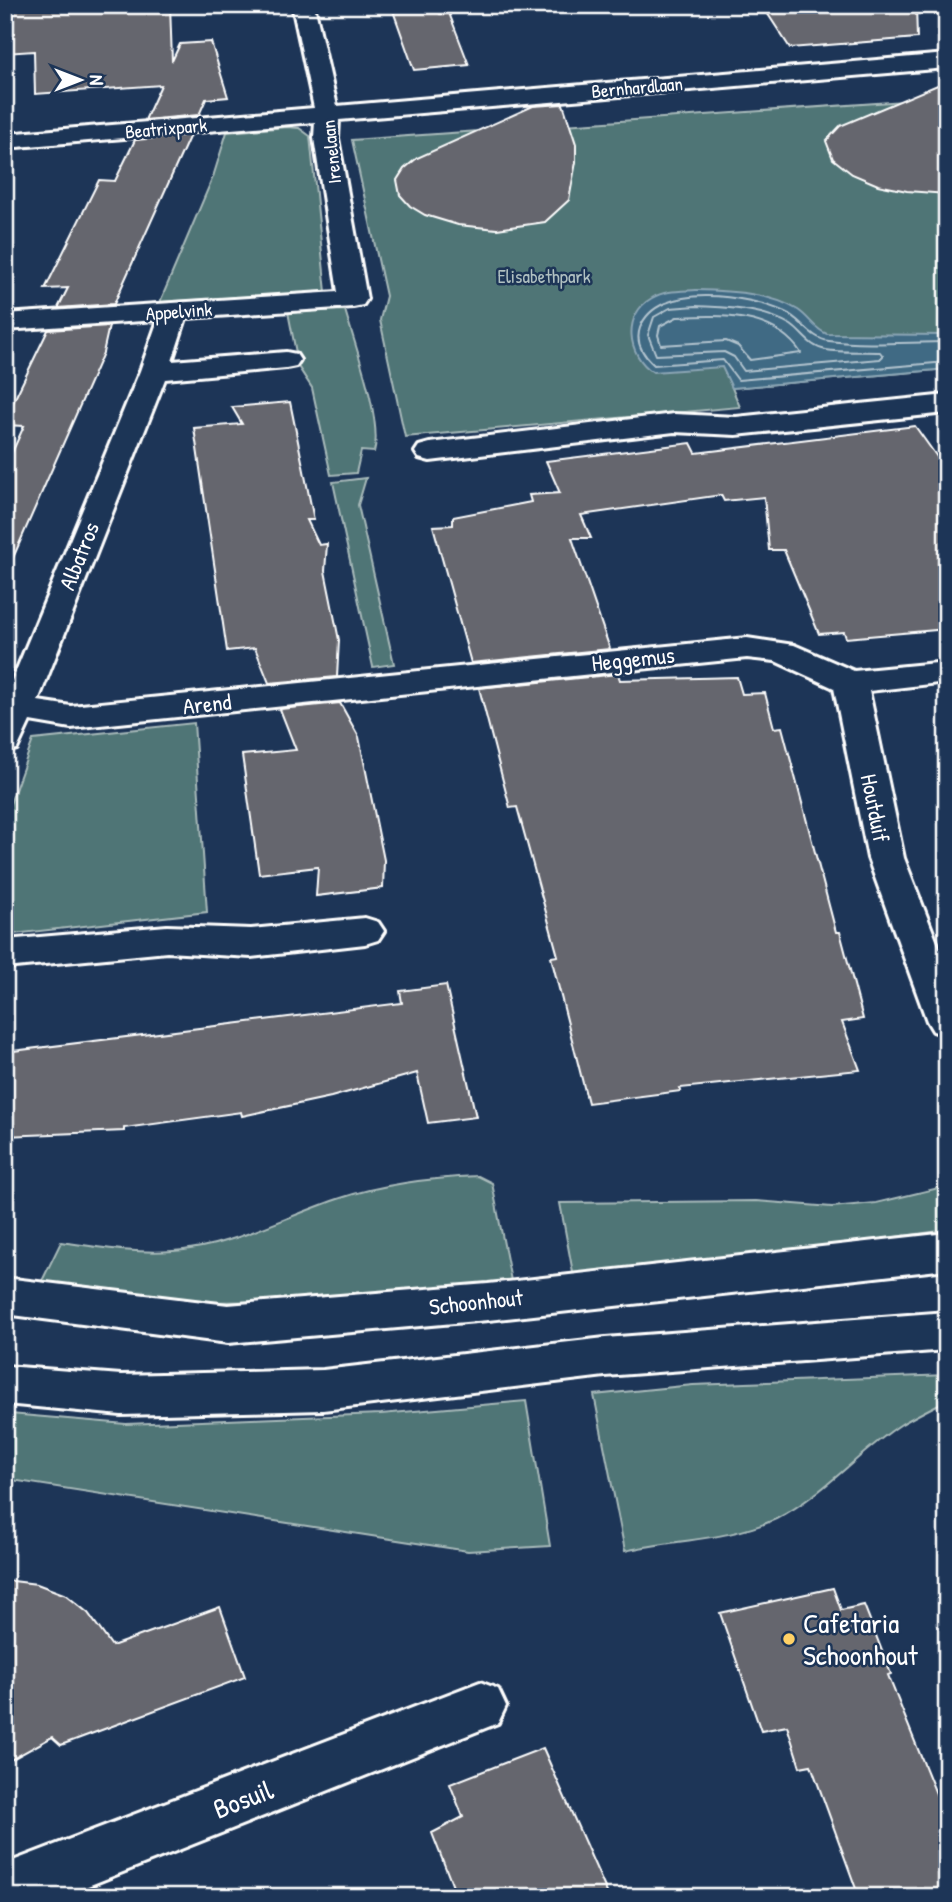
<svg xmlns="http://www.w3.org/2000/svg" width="952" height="1902" font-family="'Patrick Hand',sans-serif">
	<rect width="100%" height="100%" fill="#1d3557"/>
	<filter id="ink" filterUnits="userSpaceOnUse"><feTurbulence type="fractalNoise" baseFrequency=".0143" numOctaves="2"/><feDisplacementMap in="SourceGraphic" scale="14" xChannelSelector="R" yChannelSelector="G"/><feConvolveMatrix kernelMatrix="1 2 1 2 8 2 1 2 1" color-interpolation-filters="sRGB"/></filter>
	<g filter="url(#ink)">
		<path fill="#507476" stroke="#a8baba" stroke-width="2" d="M947,98V369L732,388L740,407L405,437L380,320L386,296L352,140Z
			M287,127L299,128L310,136L326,292L160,302L213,177L227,132Z
			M345,310C354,342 383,422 374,452L361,451L356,473L331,475L312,388L299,368L288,312Z
			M366,478L358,505L394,664L373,667L333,482Z
			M194,723L207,912L5,935V818L33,740Z
			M478,1176L492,1183L512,1286L365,1301L186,1302L41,1283L61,1242C97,1247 135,1254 173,1251C232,1247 286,1216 341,1198C386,1183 431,1178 478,1176Z
			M947,1186V1230L701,1263L573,1273L560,1203L756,1201L832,1207L876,1203Z
			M947,1375V1400C931,1408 915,1416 900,1425C857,1454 822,1496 776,1519C728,1541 675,1539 625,1551L594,1395L693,1385Z
			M526,1401L550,1546L468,1551L5,1479V1417L10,1414L126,1424L381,1414Z"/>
		<path fill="#3f6a84" stroke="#8ca6b5" stroke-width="2" d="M696,290C730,291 768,292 798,310C810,318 814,329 827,334L947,335V369L732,388L722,367L653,372C627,355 622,315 652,298C665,290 681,291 696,290Z"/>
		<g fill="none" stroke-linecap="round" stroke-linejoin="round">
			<path stroke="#b2c3ce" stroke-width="2" d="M696,306C728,308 763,308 791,325C803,333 809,347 826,350C843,353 862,351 880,352L883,356L880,359L744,371L734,357L724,352L656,355L648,335L654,317L670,308Z
				M677,317C721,315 774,312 801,353L750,360L738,346L726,341L661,345L658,335L660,326Z
				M947,342C909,342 867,346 829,341C811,339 801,319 785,312C749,295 657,281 640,328C635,342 643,355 654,365L723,360L738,380L947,362"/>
		</g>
		<path fill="#65666e" stroke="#fff" stroke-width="2" d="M5,5H170L172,61L180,44L211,42L228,97L206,99L199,115L145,120L161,85L35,94L34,51L5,53Z
			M391,5H436L440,14L449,13L469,65L414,70Z
			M762,5H916L917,38L790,48Z
			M947,81V194L907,191L878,185L852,174L833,159L826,141L840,126Z
			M563,104L576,144V162L569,200L545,222L497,229L458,225L425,215L410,206L400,195L397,180L404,169L417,158L533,106Z
			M190,135L114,304L58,308L68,288L45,289L99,180L115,181L135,140Z
			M109,326L103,353L5,576V468L24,426L5,425V419L48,330Z
			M290,402L314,520H307L319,545L327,544L325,571L339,640L337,677L269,683L255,648L227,651L194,428L242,424L232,407Z
			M915,426L947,471V629L846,638L844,632L819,634L784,550H769L764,497L724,501L721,495L581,515L591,538H572L610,649L471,663L433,526L453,525V517L531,502L529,495L560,493L546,461L691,443L696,453Z
			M618,674L620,680L737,677L742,694L765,693L774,728L782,727L836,932H840L863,1019L842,1022L860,1070L680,1088L681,1091L588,1103L551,957L558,956L517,807L510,808L479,688Z
			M340,703L359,737L384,860L383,888L316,896L318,867L259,874L242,755L296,750L280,709Z
			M446,985L476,1117L428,1123L417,1073L331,1097L242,1116L241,1112L124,1128V1131L5,1136V1052L402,1003L400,991Z
			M5,1580L37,1584L66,1595L88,1613L112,1646L220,1607L245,1677L61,1745L52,1737L5,1763Z
			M833,1588L841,1610L864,1605L891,1674L888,1675L947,1821V1897H859L811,1765L800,1767L787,1726L761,1731L720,1613Z
			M543,1748L609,1897H457L432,1833L463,1817L450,1784Z"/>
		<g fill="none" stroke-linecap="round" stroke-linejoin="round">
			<defs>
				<path id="minor" d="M292,5H314L337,106L947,54V68L339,120L338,138L367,299L363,305L353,307L186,318L172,361L286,352L296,354L300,360L296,366L286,368L165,379L38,701L71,706L747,638L794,645L854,671L947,662V682L869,691L904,858L947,968V1035L933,1031L927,1021L868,858L834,688L775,661L747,658L71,728L30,721L17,749L5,752V692L7,693L140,371L158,320L5,330V314L338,292L314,138L315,122L5,148V134L314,108Z
					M947,395V413L736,435L674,432L430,461L419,458L415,452L419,446L430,443L674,414L736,417Z
					M365,918L378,922L384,931L378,940L365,944L251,957L167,952L5,968V940L167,926L251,929Z
					M480,1682L498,1689L506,1706L498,1723L60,1897H5V1864Z"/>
				<path id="major" d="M947,1233V1269L488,1320L228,1343L5,1314V1278L228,1305L488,1284Z
					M947,1312V1350L605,1376L323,1410L121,1415L5,1404V1366L121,1375L323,1370L605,1338Z"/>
			</defs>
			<use href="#minor" stroke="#fff" stroke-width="6"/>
			<use href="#major" stroke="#fff" stroke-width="6"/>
			<use href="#minor" fill="#1d3557" fill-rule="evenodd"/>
			<use href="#major" fill="#1d3557" fill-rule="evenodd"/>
		</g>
	</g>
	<circle fill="#ffd166" stroke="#1d3557" stroke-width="2.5" cx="789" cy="1639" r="7"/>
	<g text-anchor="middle" stroke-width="5" stroke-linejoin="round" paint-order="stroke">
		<g font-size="19" fill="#fff" stroke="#1d3557">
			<text transform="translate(637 87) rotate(-5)" y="7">Bernhardlaan</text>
			<text transform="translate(166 128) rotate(-5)" y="7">Beatrixpark</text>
			<text transform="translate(331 152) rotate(-96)" y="7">Irenelaan</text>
			<text transform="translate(179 311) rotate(-4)" y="7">Appelvink</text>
		</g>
		<g font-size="19" fill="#b0c0c1" stroke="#1d3557">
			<text x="544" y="283">Elisabethpark</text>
		</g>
		<g font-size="23" fill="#fff" stroke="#1d3557">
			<text transform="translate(79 556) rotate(-68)" y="8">Albatros</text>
			<text transform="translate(633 659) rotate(-6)" y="8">Heggemus</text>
			<text transform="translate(207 704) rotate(-6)" y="8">Arend</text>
			<text transform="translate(875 808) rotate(79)" y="8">Houtduif</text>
			<text transform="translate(476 1302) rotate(-6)" y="8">Schoonhout</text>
		</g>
		<g font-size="28" fill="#fff" stroke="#1d3557" text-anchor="start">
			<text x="803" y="1633">Cafetaria<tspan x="803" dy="32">Schoonhout</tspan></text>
		</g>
		<g font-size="28" fill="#fff" stroke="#1d3557">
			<text transform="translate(243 1799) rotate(-21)" y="10">Bosuil</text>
		</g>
	</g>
	<rect width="952" height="1902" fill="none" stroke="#1d3557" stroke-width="28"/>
	<rect x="14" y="14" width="924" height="1874" fill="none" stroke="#fff" stroke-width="2.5" filter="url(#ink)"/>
	<g transform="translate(80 80) rotate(90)" stroke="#1d3557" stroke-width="5" paint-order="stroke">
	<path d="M0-5L12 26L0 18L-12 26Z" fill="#ffffff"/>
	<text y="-10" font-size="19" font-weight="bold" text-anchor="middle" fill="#ffffff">N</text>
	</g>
</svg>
